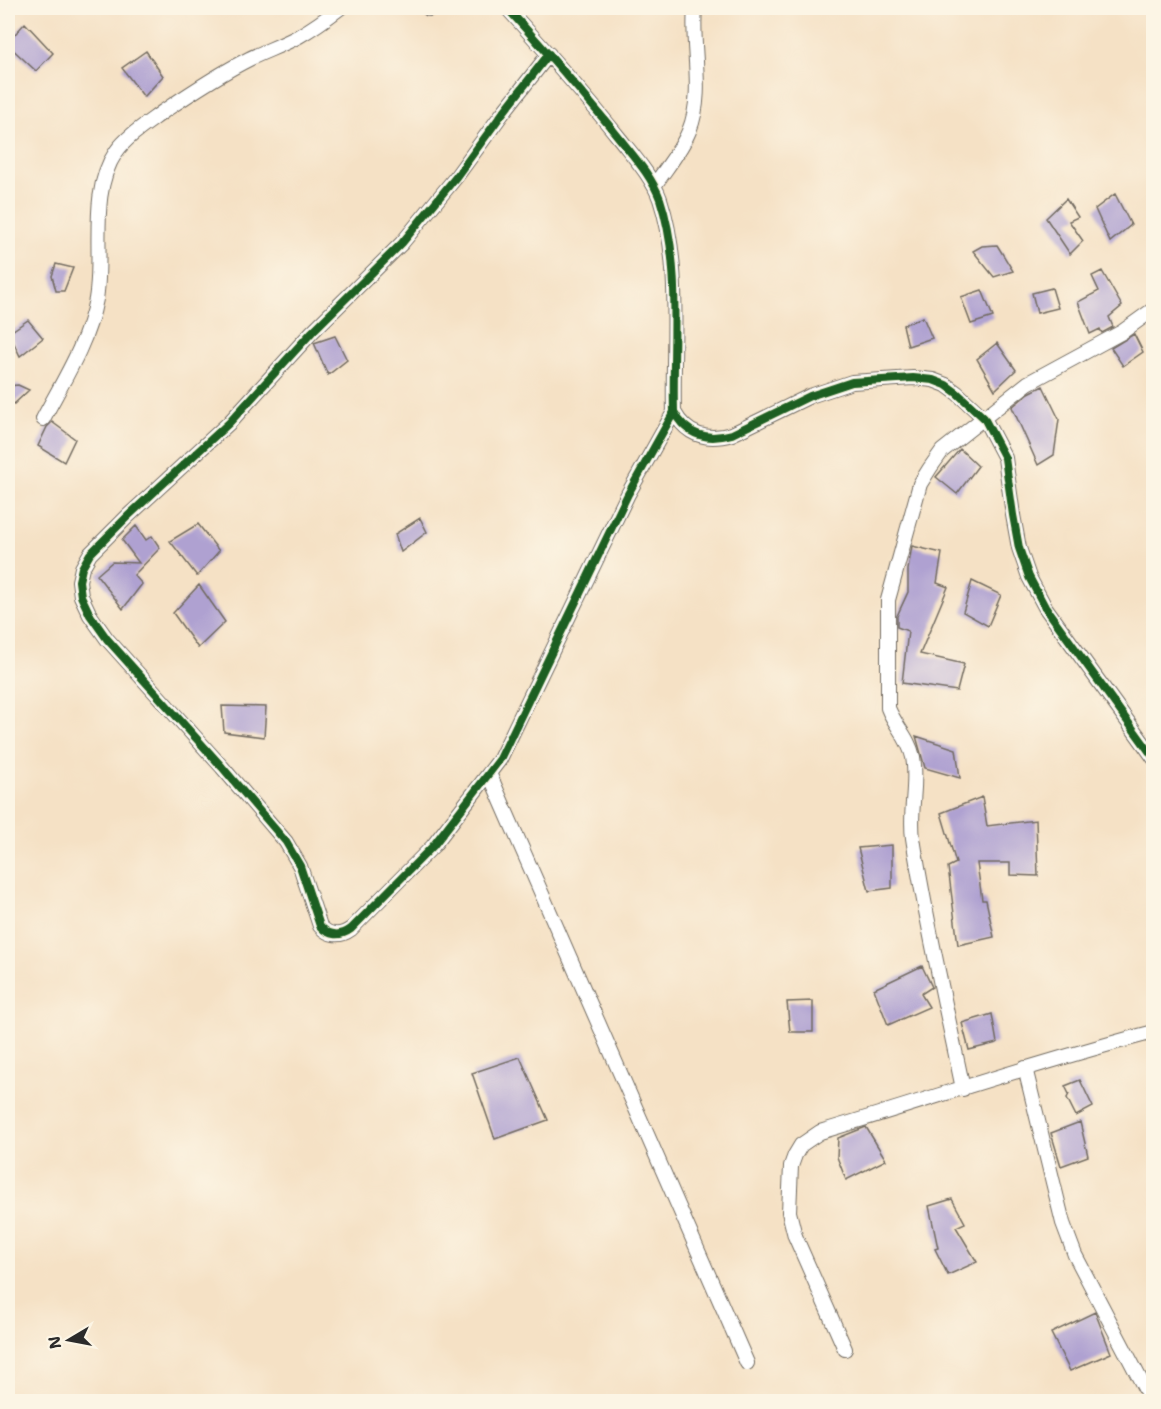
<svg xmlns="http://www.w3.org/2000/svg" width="1161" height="1409" font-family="'Shantell Sans',sans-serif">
	<rect width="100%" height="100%" fill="#fcf5e5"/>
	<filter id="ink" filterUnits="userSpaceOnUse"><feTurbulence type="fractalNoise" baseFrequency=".0167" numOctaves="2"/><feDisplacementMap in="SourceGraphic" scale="12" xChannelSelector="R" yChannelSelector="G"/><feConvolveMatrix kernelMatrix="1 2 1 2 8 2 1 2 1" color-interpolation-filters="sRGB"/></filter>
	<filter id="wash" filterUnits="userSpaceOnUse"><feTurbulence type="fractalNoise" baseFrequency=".008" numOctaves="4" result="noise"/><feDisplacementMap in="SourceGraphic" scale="24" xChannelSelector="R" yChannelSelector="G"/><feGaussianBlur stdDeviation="1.35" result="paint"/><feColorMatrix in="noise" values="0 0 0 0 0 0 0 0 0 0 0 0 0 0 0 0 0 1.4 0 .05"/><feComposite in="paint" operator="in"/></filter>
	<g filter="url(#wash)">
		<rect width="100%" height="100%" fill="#f5e1c5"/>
		<g id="blocks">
			<path fill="#afa1d1" d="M25,23L53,53L36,71L8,45V42Z
				M146,51L163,76L144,97L122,68Z
				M1115,194L1131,225L1110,242L1095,209Z
				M1066,199L1078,217L1069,221L1083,241L1070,254L1046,218Z
				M997,245L1013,271L994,277L973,251L982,246Z
				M56,264L73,268L64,291H56L52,276Z
				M1102,271L1122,306L1109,317L1113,327L1102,333L1100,329L1090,334L1078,302L1099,291L1092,276Z
				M1052,288L1058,308L1037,313L1032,293Z
				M982,290L993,317L971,324L961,297Z
				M923,317L932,338L908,346L903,325Z
				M28,320L43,338L20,356L9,333Z
				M1134,334L1143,352L1123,366L1111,348Z
				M335,336L347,360L328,375L314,343Z
				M997,343L1016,370L995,390L977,359Z
				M18,385L29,390L14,404L8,399V386Z
				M1043,386L1059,419L1054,455L1038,465L1012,407L1029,393Z
				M52,422L75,439L64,462L38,446L47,427Z
				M960,449L978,466L957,494L936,477Z
				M420,518L427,532L401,552L395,534Z
				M198,524L219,551L197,576L170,541Z
				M136,526L146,540L152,536L160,548L134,575L142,584L123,609L97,575L112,562L139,563L122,540Z
				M912,546L942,553L937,583L948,587L920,654L964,664L957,691L902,683L908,631L897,627V616L908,592V570Z
				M972,581L1001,595L988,626L963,612Z
				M199,585L225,622L198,648L173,613Z
				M222,706L266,707L264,737L224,732Z
				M916,736L956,749L960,778L925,768Z
				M982,797L987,826L1036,820L1038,876L1010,875V863H977L982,900H986L994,937L958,945L948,867L956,863L941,813Z
				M892,845V888L869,891L858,848Z
				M922,966L932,987L921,994L929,1007L888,1025L874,989Z
				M813,1001V1032H790L787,1002Z
				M992,1014L997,1043L969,1050L962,1023Z
				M520,1057L548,1120L495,1139L472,1073Z
				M1080,1080L1093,1107L1076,1116L1067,1098L1069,1094L1065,1086Z
				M1080,1122L1088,1156L1061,1166L1051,1133Z
				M866,1127L886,1160L846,1180L837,1157L838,1138Z
				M952,1199L965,1223L956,1227L977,1262L948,1275L935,1249L938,1248L929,1206Z
				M1095,1312L1111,1353L1070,1371L1051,1333Z"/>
		</g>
	</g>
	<g filter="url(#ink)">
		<use href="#blocks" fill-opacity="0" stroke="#726b61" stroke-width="1.5"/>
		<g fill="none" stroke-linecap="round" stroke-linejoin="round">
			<defs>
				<path id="minor" d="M507,8C546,51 584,94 620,139C635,158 652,177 660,199C682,265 672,344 674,412C687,436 707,441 732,434L810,396L852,382L913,378L933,380L946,385L957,393L984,418L1005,458L1013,515L1019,548L1029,577L1045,607L1154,758
					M429,9L430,8
					M549,54L502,114L456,177L402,243L312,332L229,423L128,516L90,554L82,568L79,581L81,596L90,615L107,639L222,767L286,842L300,866L320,926C329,936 340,937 351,929L433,846L500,759L628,494L674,412
					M654,186C666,168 681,151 689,131C705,93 691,48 695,8
					M43,419C63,381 88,342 96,299C104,253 88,193 116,152C127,136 148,123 164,111C192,92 219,74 249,59C265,51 283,45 299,36C313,28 327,18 340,8
					M489,773L747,1363
					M1025,1068L1063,1223L1075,1255L1152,1402
					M963,1089C946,1006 926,922 913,838C909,811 918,784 913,757C909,738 895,726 888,708V600L920,484L930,468L942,451L1028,383L1122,332L1154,309
					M845,1349L795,1236L789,1212L791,1166L795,1155L801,1145L820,1132C931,1099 1041,1061 1154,1032"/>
			</defs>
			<use href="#minor" stroke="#726b61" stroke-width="16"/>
			<use href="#minor" stroke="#fff" stroke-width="14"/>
			<defs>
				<path id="cycleway" d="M507,8C546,51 584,94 620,139C635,158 652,177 660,199C682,265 672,344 674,412C687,436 707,441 732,434L810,396L852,382L913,378L933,380L946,385L957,393L984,418L1005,458L1013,515L1019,548L1029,577L1045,607L1154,758
					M549,54L502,114L456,177L402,243L312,332L229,423L128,516L90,554L82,568L79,581L81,596L90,615L107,639L222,767L286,842L300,866L320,926C329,936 340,937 351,929L433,846L500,759L628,494L674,412"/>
			</defs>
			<use href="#cycleway" stroke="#fcf5e5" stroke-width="11"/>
			<use href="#cycleway" stroke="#1b5e20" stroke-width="8"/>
		</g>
	</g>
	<rect width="1161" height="1409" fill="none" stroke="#fcf5e5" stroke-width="30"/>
	<g transform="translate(69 1340) rotate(260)" stroke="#fcf5e5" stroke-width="4.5" paint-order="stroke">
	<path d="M0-4.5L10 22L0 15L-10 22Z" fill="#2b2b2b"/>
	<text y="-9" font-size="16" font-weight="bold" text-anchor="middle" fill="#2b2b2b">N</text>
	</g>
</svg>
